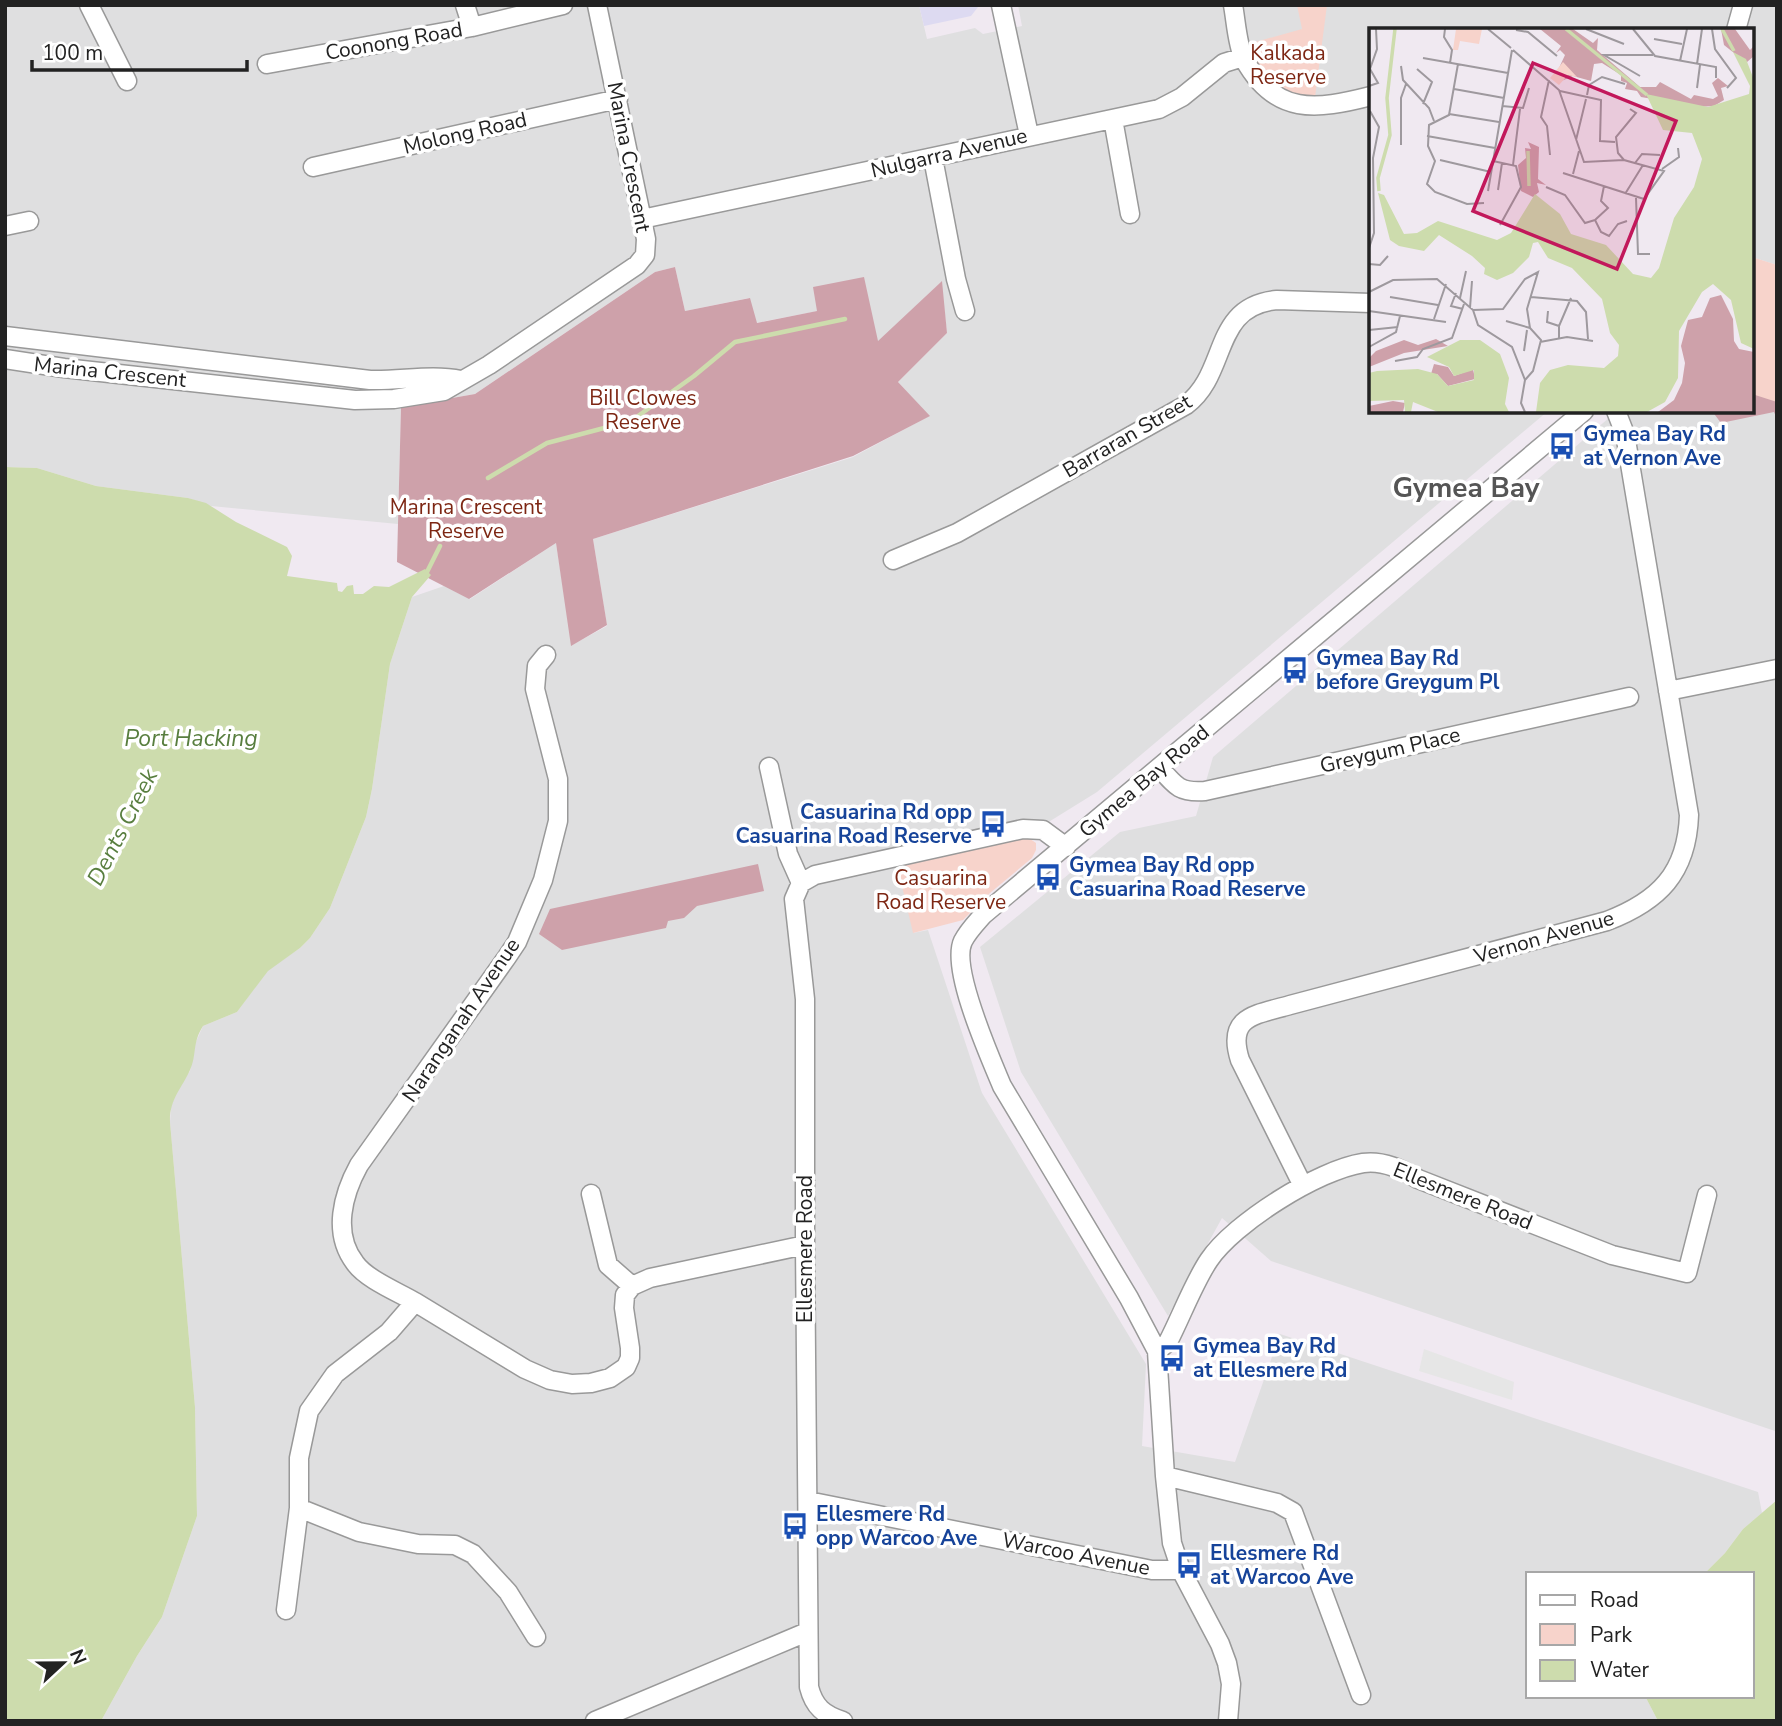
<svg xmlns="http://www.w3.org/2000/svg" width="1782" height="1726" font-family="'Nunito Sans',sans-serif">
	<rect width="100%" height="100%" fill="#f0e9f1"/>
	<path fill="#dfdfe0" d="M5,5H919L927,39L975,28L983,34L1022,26L1018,5H1777V265L1752,257V30H1371V411H1548L1097,792L1026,836L913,933L928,930L982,1093L1146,1364L1142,1446L1235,1462L1280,1334L1758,1492L1762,1513L1743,1529L1725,1553L1704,1574H1528V1696H1645L1658,1721H101L137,1656L162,1617L197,1516L195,1407L170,1122L171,1106L179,1087L190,1071L195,1044L203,1026L237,1012L268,970L300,948L310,938L330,908L366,817L372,789L390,664L412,597L444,586L470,599L556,543L572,645L607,626L593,539L853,457L929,416L898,382L947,333L941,282L878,342L818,311L756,323L749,298L685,311L675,267L655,272L475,394L401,407L398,524L211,506L188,498L96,486L37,468L5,467Z
		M1777,402V1429L1775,1431L1271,1261L1222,1218L1168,1316L1021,1072L980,947L1120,832L1196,816L1213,757L1617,411H1752Z"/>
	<path fill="#dddaf1" d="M919,5H977L978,7L971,16L924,26Z"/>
	<path fill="#cea1aa" d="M675,267L685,311L750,298L757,323L817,311L813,287L864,277L878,341L942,281L947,333L898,382L930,416L853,456L593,539L607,625L571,646L556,543L469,599L397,562L401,407L475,394L655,272Z
		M1752,354L1777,360V419L1774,412L1721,423L1712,411H1752Z
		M758,864L764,891L697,906L684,918L668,921L666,928L562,950L539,934L550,909Z"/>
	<path fill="#f7d3cb" d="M1297,5H1327L1314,105L1269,91L1241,46L1302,29Z
		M1752,257L1777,265V402L1752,394Z
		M1026,836L1036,843V850L1032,858L990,893L963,920L913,933L897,865Z"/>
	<path fill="#e6e6e6" d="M1424,1349L1514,1382L1512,1400L1419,1371Z"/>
	<path fill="#cddcad" d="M5,467L37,468L96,486L188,498L206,503L236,522L287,547L292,556L287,576L337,583L338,591L342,592L347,586L353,585L354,594H363L374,586L389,587L425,569L431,575L412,597L390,664L372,789L366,817L330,908L310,938L300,948L268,971L237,1012L203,1026C192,1043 197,1055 190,1070C182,1088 169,1100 170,1122L195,1407L197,1516L162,1617L137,1656L101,1721H5Z
		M1777,1500V1721H1658L1645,1696H1752V1574H1704L1725,1553L1743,1529Z"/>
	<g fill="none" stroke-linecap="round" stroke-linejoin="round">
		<path stroke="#cddcad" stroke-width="4.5" d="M488,478L547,443L631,421L694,376L735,342L845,319
			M423,575L427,572L440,546"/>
		<defs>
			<path id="minor" d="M89,5L127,81
				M465,5L472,27
				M1001,5L1029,135
				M1233,5C1236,21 1237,44 1244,59C1275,116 1316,110 1371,96
				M1736,30L1743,5
				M267,64L472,27L563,5
				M1113,119L1130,214
				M933,158L956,279L965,311
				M313,167L618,99
				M642,219L1159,109L1182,97L1224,63L1243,57
				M5,226L29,221
				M5,336L370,380C401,381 431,374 461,380
				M5,359L64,368L355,400L394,399L444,391L489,365L637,265L645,255L646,239L597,5
				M893,560L957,533L1186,405C1229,373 1211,306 1277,300L1371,303
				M1668,691L1777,669
				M769,767L788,854L801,883
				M1160,768C1175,786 1180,793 1205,791L1629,697
				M1303,1186L1240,1060C1226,1016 1255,1015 1290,1005L1607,921C1659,901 1687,873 1689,815L1625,434L1616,411
				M591,1194L608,1265L632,1286
				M415,1302C398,1292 366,1279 355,1263C332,1233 343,1194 359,1165L507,957L517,942L543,880L558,821V779L535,689L537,666L546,655
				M1157,1351L1168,1342C1181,1317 1194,1282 1209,1260C1234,1223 1318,1170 1363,1163C1383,1160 1402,1169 1418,1179L1612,1255L1687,1273L1707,1195
				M1165,1476L1277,1503L1293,1512L1361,1695
				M808,1501L1152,1570H1181
				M286,1610L299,1508
				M536,1637L508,1592L473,1554L455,1545L418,1544L359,1532L299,1508V1458L309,1411L335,1374L389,1332L415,1302L525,1369L550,1380L572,1384L591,1383L610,1378L626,1367L630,1358V1348L624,1308L625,1295L632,1286L650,1278L805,1245
				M595,1721L807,1632
				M843,1721C824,1715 814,1707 809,1687L805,1245V999L794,899L801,883L815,875L1023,829L1043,830L1066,847
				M1228,1721L1231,1684L1227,1663L1220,1644L1181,1570L1172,1543L1165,1476L1157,1351L1129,1298L1002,1086C990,1057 950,968 963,941C968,931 976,923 983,915L1584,411"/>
		</defs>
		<use href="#minor" stroke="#999" stroke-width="21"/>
		<use href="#minor" stroke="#fff" stroke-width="18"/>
	</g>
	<defs>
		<symbol id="bus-bare" viewBox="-9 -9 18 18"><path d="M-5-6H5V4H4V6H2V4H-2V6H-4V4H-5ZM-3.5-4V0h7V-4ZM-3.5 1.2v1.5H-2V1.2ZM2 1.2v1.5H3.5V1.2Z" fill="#1a4fb4" stroke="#fff" stroke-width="2.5" paint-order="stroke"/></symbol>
	</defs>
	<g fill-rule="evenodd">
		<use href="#bus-bare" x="1543" y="427" width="38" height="38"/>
		<use href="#bus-bare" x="1276" y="651" width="38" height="38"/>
		<use href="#bus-bare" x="974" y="805" width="38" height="38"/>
		<use href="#bus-bare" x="1029" y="858" width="38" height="38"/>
		<use href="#bus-bare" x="1153" y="1339" width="38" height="38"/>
		<use href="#bus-bare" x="776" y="1507" width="38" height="38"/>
		<use href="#bus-bare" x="1170" y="1546" width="38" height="38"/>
	</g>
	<g text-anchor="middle" stroke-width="7" stroke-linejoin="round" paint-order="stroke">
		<g font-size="21" fill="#222" stroke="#fff">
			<text transform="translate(394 41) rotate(-10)" y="7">Coonong Road</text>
			<text transform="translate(465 133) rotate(-13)" y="7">Molong Road</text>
			<text transform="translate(949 153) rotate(-13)" y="7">Nulgarra Avenue</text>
			<text transform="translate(629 157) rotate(79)" y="7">Marina Crescent</text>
			<text transform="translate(110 372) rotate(6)" y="7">Marina Crescent</text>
			<text transform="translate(1127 436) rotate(-30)" y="7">Barraran Street</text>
			<text transform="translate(1390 750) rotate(-13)" y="7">Greygum Place</text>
			<text transform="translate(1144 781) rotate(-40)" y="7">Gymea Bay Road</text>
			<text transform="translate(1544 937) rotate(-16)" y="7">Vernon Avenue</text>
			<text transform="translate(461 1020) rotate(-56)" y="7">Naranganah Avenue</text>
			<text transform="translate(1463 1196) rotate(22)" y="7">Ellesmere Road</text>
			<text transform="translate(805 1249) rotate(-90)" y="7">Ellesmere Road</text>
			<text transform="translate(1076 1554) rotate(11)" y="7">Warcoo Avenue</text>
		</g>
		<g font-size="21" fill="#7d2613" stroke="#fff">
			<text x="1288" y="60">Kalkada<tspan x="1288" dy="24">Reserve</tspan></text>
			<text x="643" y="405">Bill Clowes<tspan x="643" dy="24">Reserve</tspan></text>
			<text x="466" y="514">Marina Crescent<tspan x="466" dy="24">Reserve</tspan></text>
			<text x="941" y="885">Casuarina<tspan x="941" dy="24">Road Reserve</tspan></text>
		</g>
		<g font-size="21" font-weight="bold" fill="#164399" stroke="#fff" text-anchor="start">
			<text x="1583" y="441">Gymea Bay Rd<tspan x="1583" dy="24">at Vernon Ave</tspan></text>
			<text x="1316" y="665">Gymea Bay Rd<tspan x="1316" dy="24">before Greygum Pl</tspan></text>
			<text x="972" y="819" text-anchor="end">Casuarina Rd opp<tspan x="972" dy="24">Casuarina Road Reserve</tspan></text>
			<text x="1069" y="872">Gymea Bay Rd opp<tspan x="1069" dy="24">Casuarina Road Reserve</tspan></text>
			<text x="1193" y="1353">Gymea Bay Rd<tspan x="1193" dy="24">at Ellesmere Rd</tspan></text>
			<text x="816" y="1521">Ellesmere Rd<tspan x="816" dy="24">opp Warcoo Ave</tspan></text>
			<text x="1210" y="1560">Ellesmere Rd<tspan x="1210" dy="24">at Warcoo Ave</tspan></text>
		</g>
		<g font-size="23" font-style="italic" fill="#587e3f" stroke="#fff">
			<text x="191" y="746">Port Hacking</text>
			<text transform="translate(122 827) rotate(-63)" y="8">Dents Creek</text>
		</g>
		<g font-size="28" font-weight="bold" fill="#555" stroke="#fff">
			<text x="1466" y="497">Gymea Bay</text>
		</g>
	</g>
	<g transform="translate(1369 28)">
		<rect width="385" height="385" fill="#f0e9f1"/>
		<path d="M171,1H204L224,15L229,10L228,22L271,59H287L291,54L322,71L325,67L344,71L349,68L343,55L349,50L359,58L352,60L355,72L345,78L329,79L272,69L268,63L256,61L258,55L252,53V47L233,35L225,36L222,53L204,48L190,54V40L196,27L191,22L187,25L192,18ZM352,1H366L381,22L385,18V28L378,34L365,25L355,17ZM159,114L170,119L169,151L177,157L168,155L170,164L164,169L152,163L149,137L157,130L156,120L162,121ZM352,267L364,291L365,313L370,321L385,324V384H289L305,372L313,355L316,335L312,318L319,292L333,289L341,270ZM67,311L79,318L35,325L0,339V330L7,323L35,312L49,317ZM65,336L79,339L85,348L104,341L106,351L79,358L68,346H62ZM24,373L36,375L34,384H0V378Z" fill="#cea1aa"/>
		<path d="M87,1H113L110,16L91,13L89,22H84ZM194,34L208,49L199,47L190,57L181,50Z" fill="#f7d3cb"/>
		<path d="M364,24L377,31L385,52V321L372,315L362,272L344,256L333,264L310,303L309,350L296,374L278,384H167L171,355L181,342L199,337L235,340L249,328L250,317L241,305L233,271L203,240L179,230L169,214L164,215L160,229L144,245L128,252L115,246L116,240L103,228L70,207L55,223L30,218L21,212L9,165L15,167L35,206L48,205L69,193L128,212L142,205L166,166L191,186L202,206L237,217L264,246L282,250L290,240L305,190L325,159L333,131L323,105L294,102L277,66L339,79L380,66L381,58ZM91,312H111L131,326L140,350L136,376L140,384H69L44,374L42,384H36L35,372L0,373V345L8,343L49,341L68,346L79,358L105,352V342L85,348L80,339L58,329Z" fill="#cddcad"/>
		<path fill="none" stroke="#cddcad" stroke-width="3.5" d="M197,1L278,67M353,1L365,23M159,123L160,158M10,163L9,150L21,107L18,70L26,1"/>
		<path fill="none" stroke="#9e999e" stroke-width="2" d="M76,1L75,9L83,22L81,35M119,1L142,20M217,1L255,16M264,1L286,28L347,39V50M343,1L346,21L367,50L358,60M147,2L159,4L188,28M285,11L313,16M144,22L190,62L215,134L255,132M54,30L139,45M311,33L318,1M89,36L80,87L60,97L59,118L66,133L58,156L66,164L98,176L115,175M328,36L333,1M32,38L34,52L60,80L65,93M48,41L63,54L54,76M271,48L235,27H284M180,52L172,89L178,98L181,127M0,58L9,55L1,41L8,21L7,1M328,60L331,37M85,61L135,70M191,63L232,72L231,113L246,114M218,67L220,57L233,49L256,56M133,78L154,80L160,60M80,86L130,94M58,108L126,120M207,112L217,71M32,117V70L37,56M71,132L122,144M124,133L147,138L152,159L131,197M266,135L273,126L291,127M144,137L151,81M293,141L310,129L309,120M194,145L275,171L295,143L255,132L249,125L247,109L267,85L261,81M204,146L210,123M235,158L232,173L239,180L226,192L232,204L240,208L249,196L258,193M177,159L196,167L216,195L226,192M129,162L133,135M119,163L143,22M256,166L274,137M267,170L269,226H281M0,220L5,205L4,130L10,99L1,83M0,236L11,237L19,228M0,264L24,252L68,251L104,282M87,265L82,278L94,281M21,269L69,277M162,269L208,273L217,284L219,311M91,270L97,243M101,280L103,253M104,282L134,281L156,251L169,244L158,281L161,300L172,312L164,343L156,352M104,282L109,297L143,319L156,352L152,375L156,384M0,283L77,294M179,283L178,294L190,298M65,291L77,256M137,293L161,300M0,302L29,299M190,310V298L202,270M171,314L198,309L224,313M0,319L27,304L31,288M155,323L158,302M26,333L48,329L54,321L83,310L95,276"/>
		<path fill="#c2185b" fill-opacity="0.15" stroke="#c2185b" stroke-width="3.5" d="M164,35L307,93L248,241L104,183Z"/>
		<rect width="385" height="385" fill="none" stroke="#222" stroke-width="3.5"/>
	</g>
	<rect width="1782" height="1726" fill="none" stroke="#222222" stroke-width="14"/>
	<rect x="1526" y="1572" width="228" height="126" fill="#ffffff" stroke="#a7a7a7" stroke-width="2"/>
	<rect x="1540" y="1595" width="35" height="10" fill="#ffffff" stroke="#a7a7a7" stroke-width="2"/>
	<text x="1590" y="1607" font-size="21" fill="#222222">Road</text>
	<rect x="1540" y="1624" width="35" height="21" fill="#f7d3cb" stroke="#a7a7a7" stroke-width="2"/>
	<text x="1590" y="1642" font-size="21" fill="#222222">Park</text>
	<rect x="1540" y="1660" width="35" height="21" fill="#cddcad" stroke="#a7a7a7" stroke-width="2"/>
	<text x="1590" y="1677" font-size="21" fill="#222222">Water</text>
	<g transform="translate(63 1663) rotate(68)" stroke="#ffffff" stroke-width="5" paint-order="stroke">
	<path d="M0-5L12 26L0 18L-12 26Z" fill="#222222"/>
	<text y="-10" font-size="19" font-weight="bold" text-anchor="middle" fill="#222222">N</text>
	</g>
	<path d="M32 60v10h215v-10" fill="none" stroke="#222222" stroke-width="3.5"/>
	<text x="42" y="60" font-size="21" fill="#222222" stroke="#ffffff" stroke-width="5" paint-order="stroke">100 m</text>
</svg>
